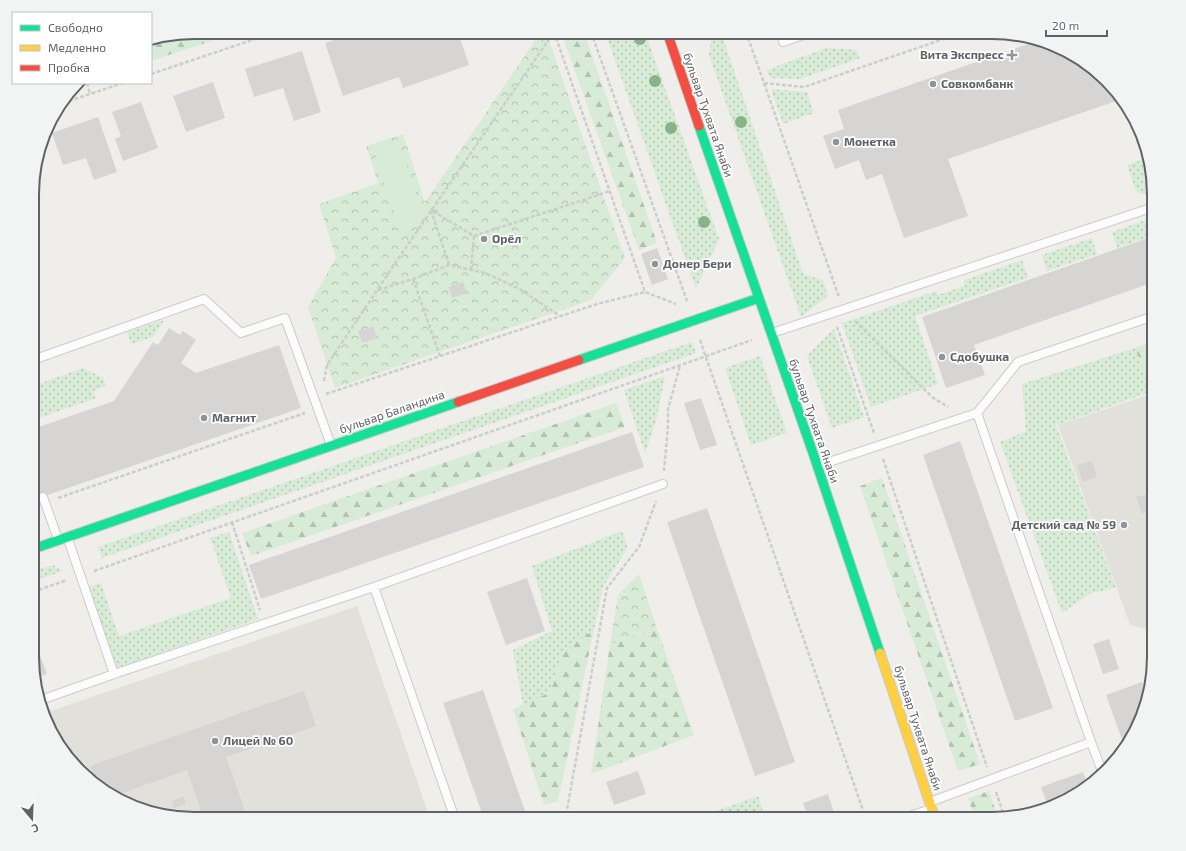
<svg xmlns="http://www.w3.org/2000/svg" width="1186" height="851" font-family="'Exo 2',sans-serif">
	<defs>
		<pattern id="grass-dots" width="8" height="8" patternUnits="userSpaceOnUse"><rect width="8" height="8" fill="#d8ebd6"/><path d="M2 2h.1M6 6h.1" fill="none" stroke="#b2c2b1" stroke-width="1.8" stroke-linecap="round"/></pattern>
		<pattern id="forest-firs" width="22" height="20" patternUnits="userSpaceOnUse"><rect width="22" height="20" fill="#d8ebd6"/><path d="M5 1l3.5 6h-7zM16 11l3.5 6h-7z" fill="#b2c2b1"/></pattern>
		<pattern id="park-crowns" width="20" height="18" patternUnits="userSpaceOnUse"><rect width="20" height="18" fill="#d8ebd6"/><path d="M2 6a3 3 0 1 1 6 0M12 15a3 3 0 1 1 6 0" fill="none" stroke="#b2c2b1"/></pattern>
	</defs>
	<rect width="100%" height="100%" fill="#efeeea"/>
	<path fill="#e2e0da" d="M1154,393V631L1130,625L1058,425Z
		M357,606L430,819H183L141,810L95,785L54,738L45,713Z"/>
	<path fill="url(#grass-dots)" d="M605,32H645L719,239L696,289Z
		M716,32H721L803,274L823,280L828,296L801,317L709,55L711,39Z
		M826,48L857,50L860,58L800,79L770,78L767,70Z
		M771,89L807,92L814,113L783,124Z
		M1147,158L1154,183V192L1144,195L1136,191L1127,165Z
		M1154,217V235L1117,248L1112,232Z
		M1092,238L1097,254L1047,271L1042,255Z
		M1022,260L1028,278L915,316L938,384L871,407L842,323L936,291L938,295L964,286V280Z
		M164,320L153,337L131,344L127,332Z
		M834,329L864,417L832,428L807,356Z
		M692,342L696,353L102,558L98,547Z
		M1135,348L1151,392L1056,425L1116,588L1091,593L1062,613L1000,442L1026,431L1022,384Z
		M760,356L787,433L751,445L725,368Z
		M83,368L103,378L106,386L93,391L96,398L33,420V386Z
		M665,376L656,421L645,453L624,390Z
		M622,531L628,547L603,587L594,630L562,651L551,692L523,705L513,650L552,631L532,566Z
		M229,532L258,619L117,668L89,587L101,583L119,636L231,598L210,538Z
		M53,565L63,571L33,581V571Z
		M758,796L763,810L737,819H693Z"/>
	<path fill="url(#forest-firs)" d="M194,32H238L151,61V40Z
		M561,32H584L657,243L639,250Z
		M1154,341V391L1151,392L1135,348Z
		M616,403L625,427L251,556L242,533Z
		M882,478L980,764L958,771L860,486Z
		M657,629L694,735L591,774L610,644Z
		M594,630L558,801L544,805L513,709L551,692L562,651Z
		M989,791L998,818L993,819H975L968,798Z"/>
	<path fill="url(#park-crowns)" d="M541,32H546L625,258L591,300L335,388L308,307L336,258L319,204L378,183L366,146L403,134L425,202Z
		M639,574L657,629L610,644L618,595Z"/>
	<path fill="#d8ebd6" d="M398,139L424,216L398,225L373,148Z"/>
	<path fill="#d6d5d3" d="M358,32H458L469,65L403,88L399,77L343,96L325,43Z
		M1040,40L1045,41L1091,66L1119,100L948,159L968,216L904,238L882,174L866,180L859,160L835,169L823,136L844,129L838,110Z
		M302,51L321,112L294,121L283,88L254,97L245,69Z
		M213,82L225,118L186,132L173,96Z
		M141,102L158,148L123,161L115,139L121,136L112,112Z
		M98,117L117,172L94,180L86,158L63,165L52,133Z
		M1154,236V282L974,345L985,375L946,388L922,317Z
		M657,248L668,279L652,285L641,254Z
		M463,282L467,293L452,298L448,287Z
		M373,326L377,338L362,343L358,331Z
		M169,328L180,335L183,331L196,340L181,363L196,373L279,345L301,408L33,500V429L114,401L153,342L158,345Z
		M701,398L717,445L700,450L684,403Z
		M632,432L644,467L261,599L249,565Z
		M960,441L1053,708L1015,721L923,455Z
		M1092,461L1097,477L1083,482L1077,465Z
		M1151,493L1154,502V510L1142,514L1136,497Z
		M707,508L795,762L755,776L667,522Z
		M527,578L545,631L506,645L487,592Z
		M33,636L47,674L34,679L33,678Z
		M1109,639L1119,669L1103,674L1093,644Z
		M1142,682L1148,698L1145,710L1125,748L1106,695Z
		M483,690L514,780L528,819H484L443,703Z
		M304,691L316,726L226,757L248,819H204L187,770L114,796L97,786L90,766Z
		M638,771L646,794L614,805L606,782Z
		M1083,772L1087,784L1064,802L1048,806L1041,787Z
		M828,794L836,819H809L803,803Z
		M184,796L186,804L174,808L172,801Z
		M344,812L347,819H324V818Z
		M190,814L192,819L179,818Z
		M768,814L770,819H754Z"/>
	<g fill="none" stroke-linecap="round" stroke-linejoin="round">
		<defs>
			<path id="lane" d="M783,42L812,32
				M772,333L1154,207
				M33,360L204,299L241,333L285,318L331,445
				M977,413L1091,742
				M817,466L977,413L1018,362L1154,316
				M43,497L58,539
				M68,539L114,674L374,587L663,484
				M374,587L455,819
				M41,700L114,674
				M930,802L1091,742L1102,771
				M900,819L931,809"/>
			<path id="fast" d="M699,126L814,456L880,653
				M579,360L759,298
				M33,549L458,402"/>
			<path id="slow" d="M880,653L935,819"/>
			<path id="jam" d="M667,32L699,126
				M458,402L579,360"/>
		</defs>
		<use href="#lane" stroke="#cbcccc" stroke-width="10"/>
		<use href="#fast" stroke="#cacacb" stroke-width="11"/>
		<use href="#slow" stroke="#cacacb" stroke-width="11"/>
		<use href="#jam" stroke="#cacacb" stroke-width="11"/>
		<path stroke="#cacfcc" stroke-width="2.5" stroke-dasharray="4 2" stroke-linecap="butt" d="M554,32L645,292L676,304
			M591,32L687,301
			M746,32L764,83L804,87L964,32
			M151,74L276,32
			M87,83L90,94
			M764,83L839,297
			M63,103L123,83
			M449,265L431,210L474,236L610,191
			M471,270L474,236
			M413,279L440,356
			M378,290L413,279L449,265L485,273L518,288L560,316
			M855,321L932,397L948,407
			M837,327L874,433
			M700,340L866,819
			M324,381L327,365L398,259L554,32
			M326,394L597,304L645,292
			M883,459L987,767
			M664,471L668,426V409L680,366
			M58,498L305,413
			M232,522L260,610
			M94,571L752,340
			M33,592L67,580
			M996,792L1004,816
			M555,819L566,815L607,588L639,547L656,501"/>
		<use href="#lane" stroke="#fdfcfc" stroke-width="8"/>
		<use href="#fast" stroke="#16e098" stroke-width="9"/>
		<use href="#slow" stroke="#ffcf43" stroke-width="9"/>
		<use href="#jam" stroke="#f24e42" stroke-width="9"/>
	</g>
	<g fill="#88b388">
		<circle cx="640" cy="39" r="6"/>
		<circle cx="655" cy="81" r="6"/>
		<circle cx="741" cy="122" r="6"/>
		<circle cx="671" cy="128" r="6"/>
		<circle cx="704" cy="222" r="6"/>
	</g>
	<g fill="#919496" stroke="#fff" stroke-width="1.5">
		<path d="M1010 49h4v4h4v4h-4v4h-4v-4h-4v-4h4z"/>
		<circle cx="933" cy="84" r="4"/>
		<circle cx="836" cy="142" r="4"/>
		<circle cx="484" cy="239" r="4"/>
		<circle cx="655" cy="264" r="4"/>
		<circle cx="942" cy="357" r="4"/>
		<circle cx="204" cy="418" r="4"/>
		<circle cx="1124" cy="525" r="4"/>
		<circle cx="215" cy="741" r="4"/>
	</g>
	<g text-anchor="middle" stroke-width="3.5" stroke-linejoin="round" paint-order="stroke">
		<g font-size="12" font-weight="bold" fill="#5f6368" stroke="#fff" text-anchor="start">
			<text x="1004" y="59" text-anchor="end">Вита Экспресс</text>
			<text x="941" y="88">Совкомбанк</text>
			<text x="844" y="146">Монетка</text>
			<text x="492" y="243">Орёл</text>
			<text x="663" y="268">Донер Бери</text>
			<text x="950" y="361">Сдобушка</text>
			<text x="212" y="422">Магнит</text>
			<text x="1116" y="529" text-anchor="end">Детский сад № 59</text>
			<text x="223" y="745">Лицей № 60</text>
		</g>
		<g font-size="12" fill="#5f6368" stroke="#fff">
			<text transform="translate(708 115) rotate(71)" y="4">бульвар Тухвата Янаби</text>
			<text transform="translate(392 412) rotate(-19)" y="4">бульвар Баландина</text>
			<text transform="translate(814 421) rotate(71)" y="4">бульвар Тухвата Янаби</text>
			<text transform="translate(918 728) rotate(72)" y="4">бульвар Тухвата Янаби</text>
		</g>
	</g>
	<path d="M0 0H1186V851H0ZM194 39H992A155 155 0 0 1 1147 194V657A155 155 0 0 1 992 812H194A155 155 0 0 1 39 657V194A155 155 0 0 1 194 39Z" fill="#f2f3f3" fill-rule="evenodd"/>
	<path fill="none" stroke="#5f6368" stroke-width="2" d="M194 39H992A155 155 0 0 1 1147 194V657A155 155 0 0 1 992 812H194A155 155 0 0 1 39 657V194A155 155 0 0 1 194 39Z"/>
	<rect x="12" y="12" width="140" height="72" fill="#ffffff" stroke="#bfc1c3"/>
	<rect x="20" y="25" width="20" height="6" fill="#16e098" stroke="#bfc1c3"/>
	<text x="48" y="32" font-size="12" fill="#5f6368">Свободно</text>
	<rect x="20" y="45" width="20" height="6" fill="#ffcf43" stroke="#bfc1c3"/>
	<text x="48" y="52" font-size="12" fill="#5f6368">Медленно</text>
	<rect x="20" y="65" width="20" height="6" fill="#f24e42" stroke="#bfc1c3"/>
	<text x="48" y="72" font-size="12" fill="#5f6368">Пробка</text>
	<g transform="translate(32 819) rotate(161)" stroke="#ffffff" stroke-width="3" paint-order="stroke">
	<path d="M0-3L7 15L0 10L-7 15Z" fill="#5f6368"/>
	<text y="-6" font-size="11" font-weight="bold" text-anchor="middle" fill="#5f6368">С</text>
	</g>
	<path d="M1046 30v6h61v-6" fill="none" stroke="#5f6368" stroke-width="2"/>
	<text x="1052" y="30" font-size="12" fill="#5f6368" stroke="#ffffff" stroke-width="3" paint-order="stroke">20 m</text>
</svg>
